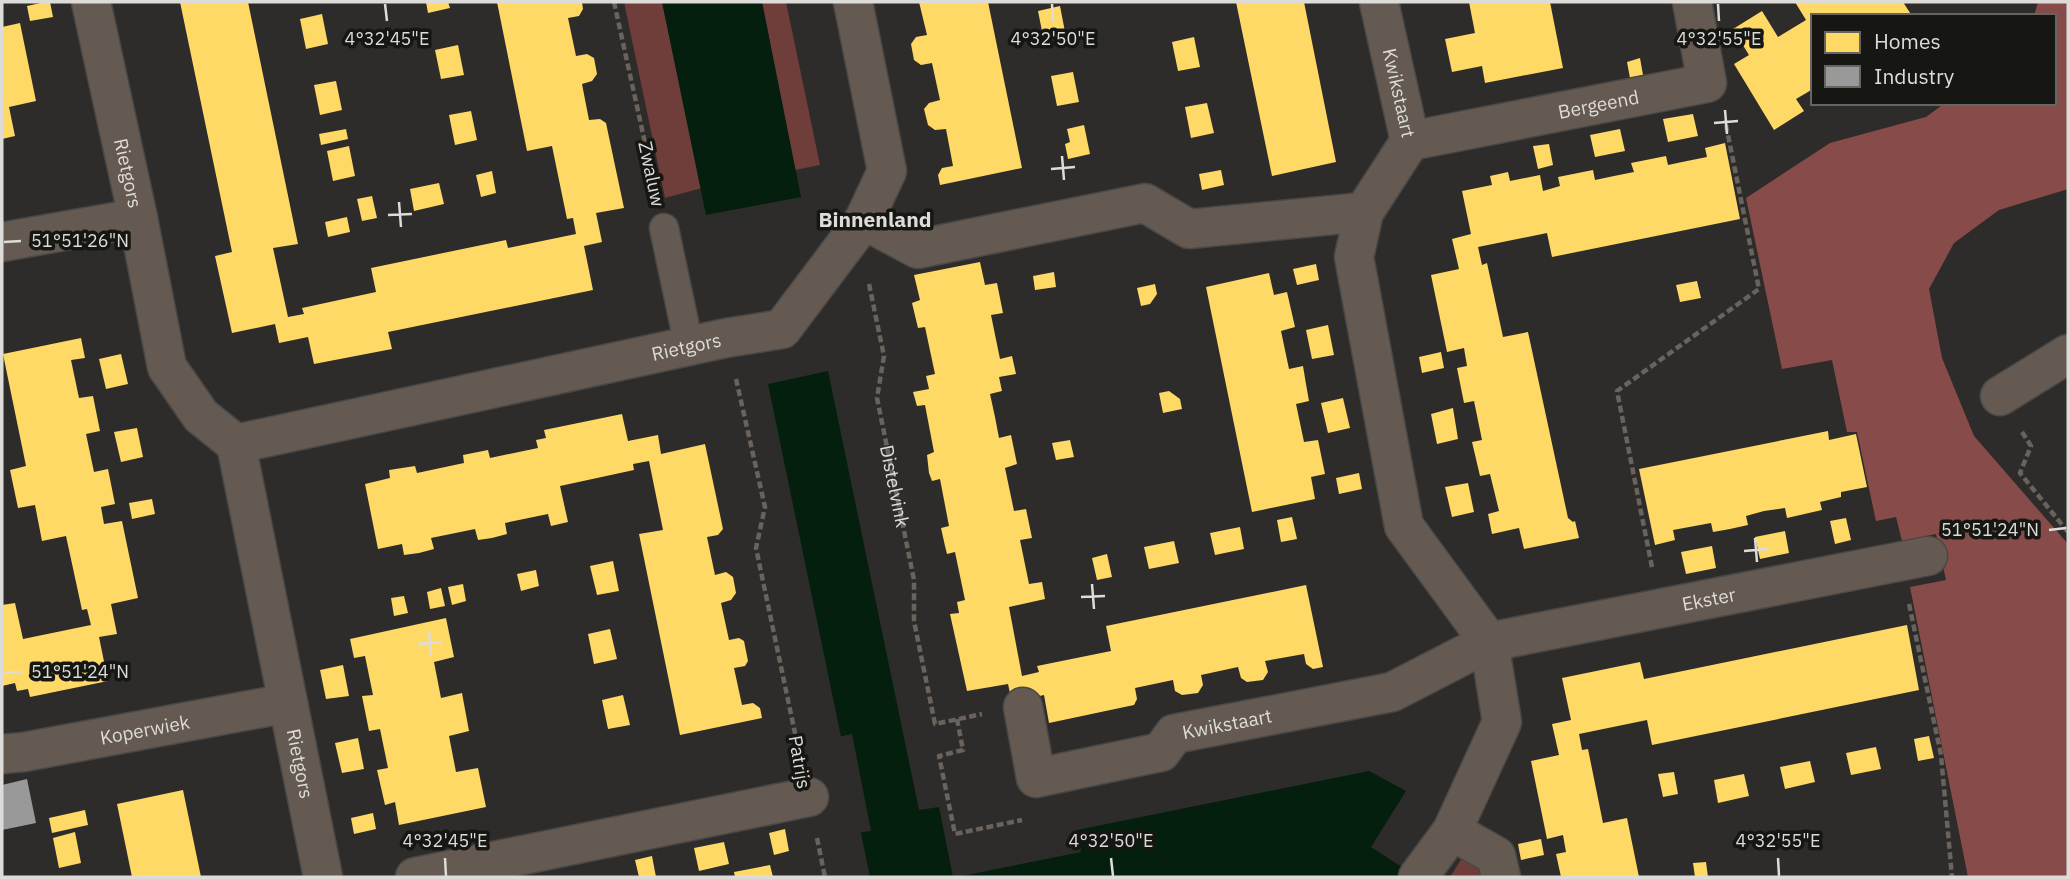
<svg xmlns="http://www.w3.org/2000/svg" width="2070" height="879" font-family="'IBM Plex Sans',sans-serif">
	<rect width="100%" height="100%" fill="#2e2c2a"/>
	<path fill="#6f3d3a" d="M624,2H662L702,188L665,198Z
		M762,2H786L820,165L795,170Z
		M1464,855L1480,866L1482,877H1450Z"/>
	<path fill="#874c49" d="M2038,2H2068V189L1999,210L1954,243L1929,289L1942,358L1974,436L2068,544V877H1968L1910,587L1946,580L1936,534L1902,541L1896,517L1876,521L1857,432H1847L1832,360L1782,369L1746,198L1830,143L1926,117L1945,103H2054V16H2034Z"/>
	<path fill="#041f0e" d="M662,2H762L801,197L706,215Z
		M828,371L919,810L939,807L953,877H870L768,384Z
		M1369,771L1406,791L1371,847L1417,877H957L1081,852L1077,830Z"/>
	<path fill="#2e2c2a" d="M852,734L871,831L857,833L838,737Z"/>
	<path fill="#ffd966" d="M45,2H50L53,17L30,21L27,6Z
		M180,2H248L298,244L273,248L288,317L304,314L302,308L376,292L371,268L506,240L508,248L576,234L573,218L567,219L552,146L527,151L497,2H582L583,9L579,16L568,18L576,56L587,54L594,58L597,74L592,81L582,84L589,120L600,119L606,123L624,208L596,213L602,242L584,246L593,290L388,332L392,349L314,364L308,337L279,343L275,324L232,333L215,256L232,252Z
		M426,2H448L450,8L428,13Z
		M919,2H988L1022,168L940,185L938,175L942,168L953,166L946,129L935,130L928,125L924,109L929,103L940,100L932,63L921,65L914,60L911,44L916,37L927,35Z
		M1236,2H1304L1336,162L1272,176Z
		M1469,2H1550L1563,68L1485,83L1482,66L1452,72L1445,39L1475,33Z
		M1795,2H1903L1912,16H1813V89L1796,99L1804,111L1774,130L1734,64L1749,55L1733,29L1762,11L1778,37L1806,20Z
		M1060,6L1066,37L1044,41L1038,11Z
		M322,14L328,44L306,49L300,19Z
		M20,23L36,101L9,107L15,136L2,139V27Z
		M1194,37L1200,67L1178,71L1172,42Z
		M458,45L464,75L441,79L435,50Z
		M1640,58L1643,75L1630,78L1627,62Z
		M1073,72L1079,102L1057,106L1051,76Z
		M336,81L342,110L320,115L314,85Z
		M1207,103L1214,133L1191,138L1185,107Z
		M471,111L477,140L455,145L449,115Z
		M1693,114L1698,136L1668,142L1663,119Z
		M1084,125L1090,154L1068,159L1065,144L1070,142L1067,129Z
		M346,129L348,139L321,145L319,134Z
		M1620,129L1625,151L1595,157L1590,135Z
		M1725,143L1740,219L1552,257L1547,233L1478,247L1482,265L1487,263L1503,337L1528,332L1568,518L1573,522L1575,521L1579,538L1524,549L1519,528L1492,534L1488,514L1499,511L1490,474L1480,476L1472,442L1482,440L1474,401L1464,403L1457,368L1467,366L1464,348L1447,352L1431,275L1459,269L1452,239L1471,234L1462,191L1492,185L1490,176L1508,172L1510,181L1540,175L1543,191L1560,186L1558,177L1593,170L1595,180L1614,176L1634,172L1631,163L1666,156L1668,165L1687,161L1707,157L1705,148Z
		M1549,144L1553,165L1538,169L1533,146Z
		M349,146L355,176L333,181L327,151Z
		M1221,170L1224,185L1202,190L1199,174Z
		M492,171L496,193L481,197L476,175Z
		M439,183L444,204L414,211L410,189Z
		M372,196L377,218L362,221L357,199Z
		M347,217L350,232L328,237L325,222Z
		M980,262L985,285L997,283L1003,313L991,315L1000,359L1012,356L1016,374L999,377L1002,391L990,394L995,417L999,438L1011,435L1017,464L1005,468L1014,511L1026,509L1032,538L1020,540L1029,584L1042,582L1045,599L1009,607L1022,676L1039,672L1037,666L1111,651L1106,626L1306,585L1323,667L1313,669L1306,664L1304,654L1265,661L1268,672L1263,680L1247,682L1241,678L1238,667L1201,675L1203,685L1198,693L1182,695L1175,691L1173,680L1135,688L1137,699L1134,705L1049,723L1044,695L1012,702L1008,684L967,691L950,614L959,613L957,602L965,600L955,552L947,554L945,546L941,528L949,526L940,479L932,481L929,473L927,455L934,452L925,405L917,406L913,392L929,389L926,376L935,374L925,327L918,328L912,303L920,300L914,275Z
		M1316,264L1319,280L1297,285L1293,269Z
		M1054,272L1056,287L1035,290L1033,276Z
		M1269,273L1274,295L1287,292L1295,327L1281,331L1289,369L1303,366L1306,384L1309,401L1296,404L1304,442L1318,440L1325,474L1311,477L1315,499L1252,512L1206,287Z
		M1697,281L1701,298L1680,302L1676,285Z
		M1155,284L1157,294L1150,304L1141,306L1137,288Z
		M1328,325L1334,355L1312,359L1306,330Z
		M81,338L85,358L71,360L79,398L93,396L100,431L86,434L94,472L108,469L115,504L101,507L104,524L122,521L138,598L111,604L117,634L99,637L108,681L30,697L28,689L17,691L15,683L2,686V605L15,603L23,639L91,625L87,609L82,610L66,536L42,541L35,505L18,508L10,470L26,466L3,354Z
		M1441,352L1444,368L1422,373L1419,357Z
		M121,354L128,384L106,389L99,359Z
		M1169,391L1180,399L1182,409L1163,413L1159,393Z
		M1343,398L1350,428L1328,433L1321,403Z
		M1453,408L1458,439L1437,444L1431,414Z
		M622,414L628,441L658,435L661,454L705,444L723,529L718,535L707,537L715,575L726,572L733,577L736,593L731,600L721,603L729,640L739,638L744,641L748,661L745,666L734,668L742,705L753,703L760,708L762,718L680,735L639,534L663,530L649,461L633,464L634,470L560,486L568,522L551,526L548,514L505,523L507,534L492,538L478,540L475,529L431,538L434,549L419,553L404,555L402,544L378,549L365,484L390,478L389,470L415,466L417,473L464,463L463,455L488,450L490,458L538,448L536,440L546,438L544,430Z
		M137,428L143,457L121,462L114,432Z
		M1828,431L1829,440L1856,434L1867,487L1841,492V497L1820,502L1822,510L1787,518L1785,508L1764,511L1746,516L1748,525L1730,529L1713,532L1711,523L1673,530L1675,540L1655,545L1639,469Z
		M1070,440L1074,457L1056,460L1052,443Z
		M1359,473L1362,489L1339,494L1336,478Z
		M1468,483L1474,512L1452,517L1445,487Z
		M152,499L155,514L132,519L129,503Z
		M1292,517L1297,539L1281,542L1277,520Z
		M1846,518L1851,540L1835,544L1830,521Z
		M1240,527L1244,549L1215,555L1210,533Z
		M1785,531L1789,553L1760,559L1755,537Z
		M1174,541L1179,563L1149,569L1144,547Z
		M1712,546L1716,568L1686,574L1681,552Z
		M1107,554L1112,577L1097,580L1092,558Z
		M613,561L619,591L597,595L590,566Z
		M536,570L539,586L521,591L517,574Z
		M463,584L466,601L452,605L448,587Z
		M441,588L445,606L430,609L427,592Z
		M404,596L408,613L394,616L391,598Z
		M446,618L454,657L434,662L441,698L462,693L469,731L449,736L456,772L478,768L486,807L399,825L395,802L385,805L377,770L388,768L380,729L369,731L362,696L373,695L365,656L354,658L350,639Z
		M1907,625L1919,690L1652,745L1647,720L1579,734L1582,750L1588,749L1603,823L1627,818L1639,877H1561L1556,854L1566,852L1563,835L1547,839L1531,761L1559,755L1552,724L1571,720L1562,678L1640,662L1644,679Z
		M610,629L617,659L594,664L588,634Z
		M343,665L349,696L326,699L320,670Z
		M623,695L630,725L608,729L602,700Z
		M1929,736L1934,758L1918,761L1914,739Z
		M358,738L364,769L342,773L335,743Z
		M1876,747L1881,769L1851,775L1846,753Z
		M1810,761L1815,782L1785,789L1780,767Z
		M1674,772L1678,794L1663,797L1658,774Z
		M1744,774L1749,796L1718,803L1714,780Z
		M183,790L201,877H132L117,804Z
		M85,810L88,825L52,833L49,818Z
		M373,813L376,829L354,834L351,818Z
		M785,829L789,851L774,855L769,833Z
		M75,832L81,863L59,868L53,838Z
		M1541,839L1544,855L1521,860L1518,844Z
		M724,842L729,864L699,871L694,848Z
		M652,856L656,877H639L635,860Z
		M1706,862L1708,877H1695L1693,863Z
		M770,865L773,877H735L734,872Z"/>
	<path fill="#999" d="M27,779L36,823L2,830V785Z"/>
	<g fill="none" stroke-linecap="round" stroke-linejoin="round">
		<defs>
			<path id="lane" d="M664,228L689,346"/>
			<g id="street">
				<path id="s2" d="M91,2L138,218L167,367L201,416L236,444L726,338L782,329L864,220L887,171L853,2"/>
				<path id="s3" d="M1379,2L1410,141L1364,212L1354,257L1404,526L1489,642L1502,722L1452,831L1418,877"/>
				<path id="s4" d="M1410,141L1707,83L1692,2"/>
				<path d="M864,220L918,249L1145,203L1189,229L1364,212"/>
				<path d="M2,242L138,218"/>
				<path d="M2000,396L2068,354"/>
				<path id="s5" d="M236,444L323,877"/>
				<path id="s6" d="M1023,707L1036,778L1161,752L1174,734L1392,692L1489,642L1928,556"/>
				<path id="s7" d="M2,754L24,752L288,703"/>
				<path d="M1452,831L1496,856L1501,877"/>
				<path d="M415,877L809,797"/>
			</g>
		</defs>
		<use href="#lane" stroke="#494847" stroke-width="31"/>
		<use href="#street" stroke="#494847" stroke-width="41"/>
		<g stroke="#6a625c" stroke-width="4.5" stroke-dasharray="7 3.5" stroke-linecap="butt">
			<path d="M614,2L656,193"/>
			<path id="s1" d="M869,284L884,356L877,398L914,580V621L935,724L982,714"/>
			<path d="M736,379L765,507L756,548L800,757"/>
			<path d="M2022,432L2031,446L2020,473L2068,532"/>
			<path d="M1652,567L1617,391L1759,289L1725,120"/>
			<path d="M1909,604L1941,755L1952,877"/>
			<path d="M957,719L963,750L939,756L955,834L1022,820"/>
			<path d="M817,838L825,877"/>
		</g>
		<use href="#lane" stroke="#655a51" stroke-width="28"/>
		<use href="#street" stroke="#655a51" stroke-width="38"/>
	</g>
	<path fill="none" stroke="#dddcd9" stroke-width="2.5" d="M385,4L387,21M1052,4L1053,21M1718,4L1719,21M1725,110L1727,134M1714,123L1738,121M1062,156L1064,180M1051,169L1075,167M399,202L401,227M388,215L412,214M4,242L21,241M2049,530L2066,528M1755,538L1757,562M1744,551L1768,549M1092,584L1094,609M1081,597L1105,596M429,631L431,655M418,644L442,642M4,673L21,672M445,858L446,876M1111,858L1113,876M1778,858L1779,876"/>
	<g text-anchor="middle" stroke-width="7" stroke-linejoin="round" paint-order="stroke">
		<g font-size="19" fill="#dddcd9" stroke="#161613">
			<text dy="7" stroke="none"><textPath href="#s3" startOffset="93">Kwikstaart</textPath></text>
			<text dy="7" stroke="none"><textPath href="#s4" startOffset="192">Bergeend</textPath></text>
			<text dy="7" stroke="none"><textPath href="#s2" startOffset="175">Rietgors</textPath></text>
			<text transform="translate(652 174) rotate(78)" y="7">Zwaluw</text>
			<text dy="7" stroke="none"><textPath href="#s2" startOffset="938">Rietgors</textPath></text>
			<text dy="7" stroke="none"><textPath href="#s1" startOffset="206">Distelvink</textPath></text>
			<text dy="7" stroke="none"><textPath href="#s6" startOffset="777">Ekster</textPath></text>
			<text dy="7" stroke="none"><textPath href="#s6" startOffset="276">Kwikstaart</textPath></text>
			<text dy="7" stroke="none"><textPath href="#s7" startOffset="145">Koperwiek</textPath></text>
			<text transform="translate(800 762) rotate(80)" y="7">Patrijs</text>
			<text dy="7" stroke="none"><textPath href="#s5" startOffset="326">Rietgors</textPath></text>
		</g>
		<g font-size="21" font-weight="bold" fill="#dddcd9" stroke="#161613">
			<text x="875" y="227">Binnenland</text>
		</g>
	</g>
	<g font-size="18" text-anchor="middle" fill="#dddcd9" stroke="#161613" stroke-width="7" stroke-linejoin="round" paint-order="stroke">
		<text x="387" y="45">4°32'45"E</text>
		<text x="1053" y="45">4°32'50"E</text>
		<text x="1719" y="45">4°32'55"E</text>
		<text x="80" y="247">51°51'26"N</text>
		<text x="1990" y="536">51°51'24"N</text>
		<text x="80" y="678">51°51'24"N</text>
		<text x="445" y="847">4°32'45"E</text>
		<text x="1111" y="847">4°32'50"E</text>
		<text x="1778" y="847">4°32'55"E</text>
	</g>
	<rect width="2070" height="879" fill="none" stroke="#dddcd9" stroke-width="7"/>
	<rect x="1811" y="14" width="245" height="91" fill="#161613" stroke="#666562" stroke-width="2"/>
	<rect x="1825" y="32" width="35" height="21" fill="#ffd966" stroke="#666562" stroke-width="2"/>
	<text x="1874" y="49" font-size="21" fill="#dddcd9">Homes</text>
	<rect x="1825" y="66" width="35" height="21" fill="#999999" stroke="#666562" stroke-width="2"/>
	<text x="1874" y="84" font-size="21" fill="#dddcd9">Industry</text>
</svg>
